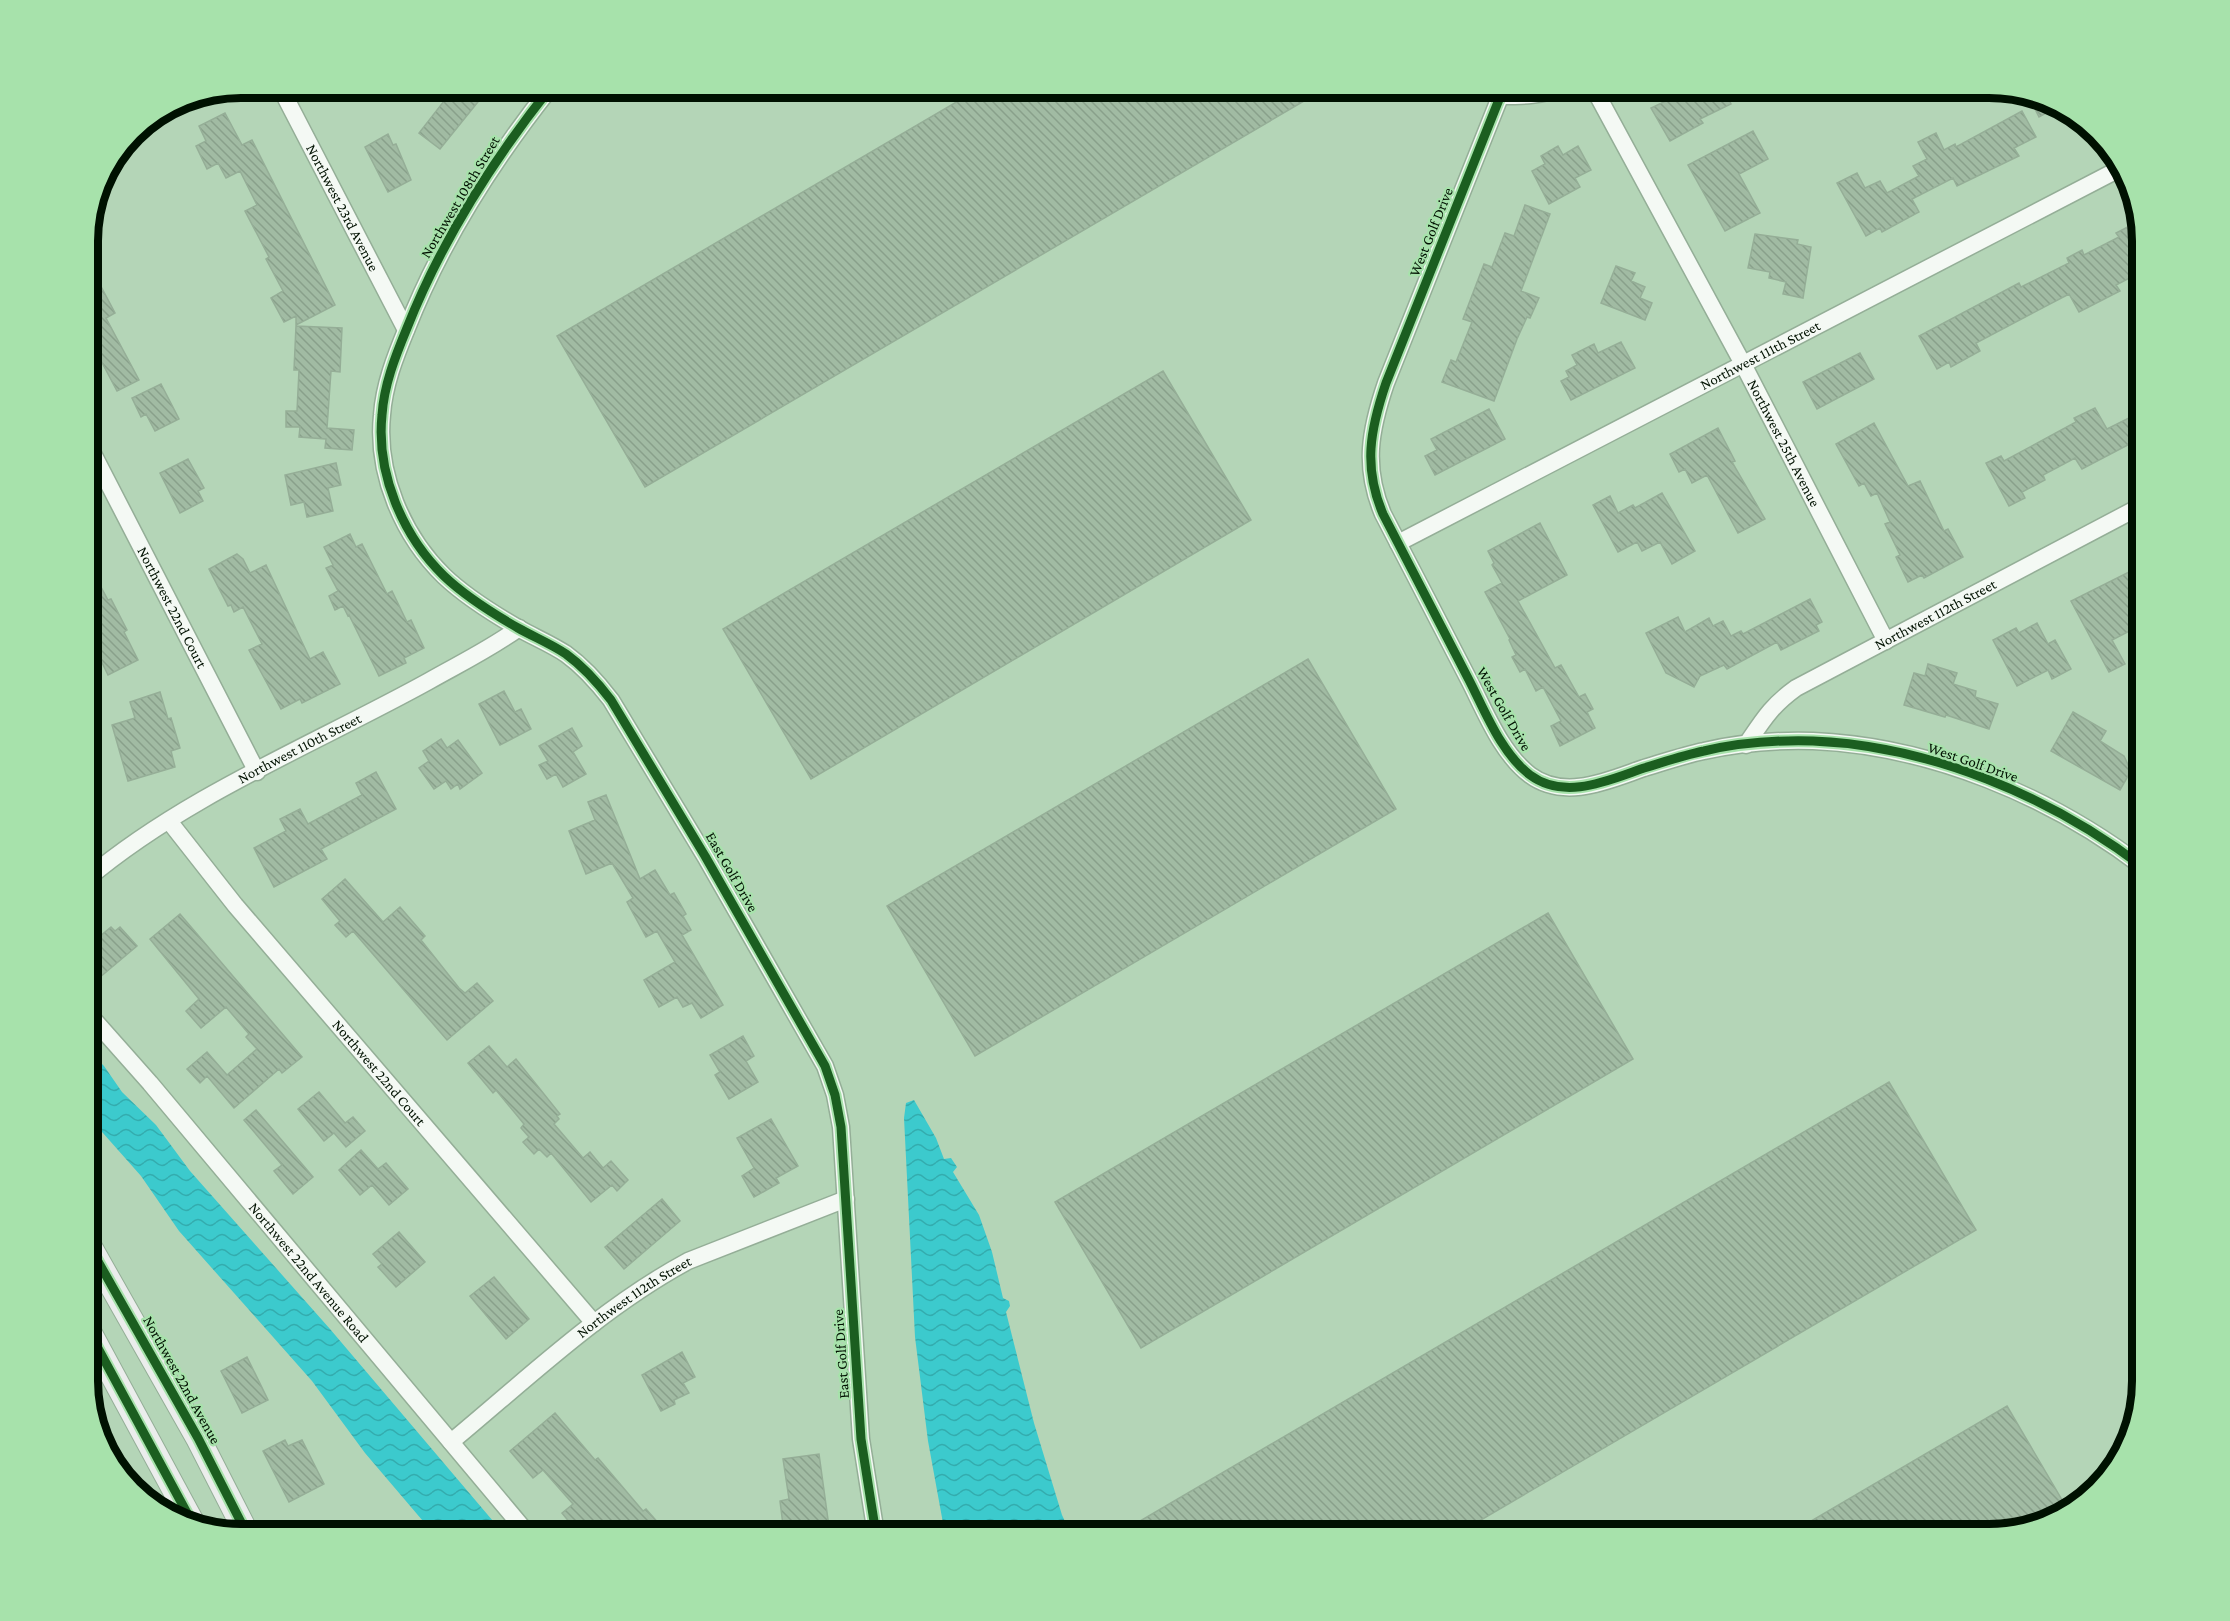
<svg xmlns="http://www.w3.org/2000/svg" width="2230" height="1621" font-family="'Crimson Pro',serif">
	<defs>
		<pattern id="water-waves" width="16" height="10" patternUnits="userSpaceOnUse" patternTransform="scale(1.5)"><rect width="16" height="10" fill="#3ccacd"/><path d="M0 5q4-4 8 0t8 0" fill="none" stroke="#33acae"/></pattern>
		<pattern id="building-back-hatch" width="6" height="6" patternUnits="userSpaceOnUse" patternTransform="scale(1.5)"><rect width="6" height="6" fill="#a1bba3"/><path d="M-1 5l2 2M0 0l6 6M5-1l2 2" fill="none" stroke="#89a08b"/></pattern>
	</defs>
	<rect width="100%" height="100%" fill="#b4d5b7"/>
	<path fill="url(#water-waves)" d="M87,1049L104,1066L122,1092L156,1125L190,1171L330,1329L504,1534H434L365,1453L312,1381L179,1231L141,1176L87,1115Z
		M914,1100L936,1138L944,1159L951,1158L957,1167L953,1172L979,1215L992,1252L1003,1298L1009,1301L1010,1306L1006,1312L1034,1423L1062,1515L1071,1534H945L928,1441L915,1337L904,1118L906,1103Z"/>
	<path fill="url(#building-back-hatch)" stroke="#95ae97" stroke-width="1.5" d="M455,87H490L440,149L419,133Z
		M982,87H1328L645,487L557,336Z
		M1661,87H1723L1731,104L1700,119L1703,123L1670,141L1651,108L1668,100Z
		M2027,93L2039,95L2059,106L2039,117Z
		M2022,111L2036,137L2014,148L2019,156L1957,186L1953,178L1912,199L1919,212L1882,232L1880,228L1866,236L1837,183L1857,173L1865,188L1880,181L1887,193L1919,176L1913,166L1927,159L1918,142L1936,133L1944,150L1955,144L1956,147Z
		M225,113L242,145L252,140L335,305L296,325V316L284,322L271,298L283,291L266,259L269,257L245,211L257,205L240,171L226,178L218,163L207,169L196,146L206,141L199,126Z
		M1753,131L1768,159L1739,174L1760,213L1725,231L1688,165Z
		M388,134L393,145L396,144L411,180L388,192L365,147Z
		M1558,146L1563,155L1578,146L1591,170L1575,178L1580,187L1549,204L1532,171L1545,164L1541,156Z
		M1525,205L1550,214L1521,291L1539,298L1530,318L1527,317L1517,339L1494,401L1442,382L1451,360L1456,362L1472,322L1463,319L1484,264L1492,267L1505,233L1514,236Z
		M2139,221L2143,240V271L2116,285L2120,291L2079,312L2069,294L1976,343L1980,351L1951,367L1949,362L1937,369L1919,336L2019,283L2021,287L2069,263L2067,258L2082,250L2084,255L2119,237L2116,233Z
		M1755,234L1798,240L1797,244L1811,247L1803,298L1783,294L1786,282L1769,278L1770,272L1748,268Z
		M87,260L115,313L106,318L139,380L117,391L87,334Z
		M1616,266L1635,273L1631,281L1645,287L1640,298L1652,303L1645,320L1601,303Z
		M296,326L342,328L340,372L331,371L327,428L354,430L352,450L325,448L326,439L299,437L300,427H286V411H297L299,370H294Z
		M1621,342L1635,368L1571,400L1561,381L1569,377L1566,371L1577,365L1572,355L1594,344L1598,353Z
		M1860,353L1874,379L1817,409L1803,382Z
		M1163,371L1251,520L811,779L723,629Z
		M161,384L179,419L155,431L146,414L141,417L132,398Z
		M2095,408L2107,429L2143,411V437L2082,469L2075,458L2043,475L2045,480L2022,492L2025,498L2009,506L1986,463L2001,456L2004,461L2076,422L2074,418Z
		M1489,409L1505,439L1435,475L1425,456L1437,450L1431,439Z
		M1874,423L1908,486L1920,481L1944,531L1948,529L1963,557L1924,578L1922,575L1908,582L1896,557L1900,555L1885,524L1890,522L1877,493L1871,496L1864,483L1859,486L1836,444Z
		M1718,428L1735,461L1732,462L1765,519L1738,533L1707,475L1692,483L1685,469L1679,472L1670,454Z
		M188,459L204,488L198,491L203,501L180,513L160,473Z
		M336,463L341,485L328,488L333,511L307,517L304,502L291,505L285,475Z
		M1662,493L1695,551L1672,564L1660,542L1642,551L1637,542L1618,552L1593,505L1610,496L1618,513L1633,505L1635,508Z
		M1540,523L1567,575L1518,601L1555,668L1561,665L1579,697L1585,694L1593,709L1587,712L1595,728L1560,746L1551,726L1561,721L1543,687L1536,691L1525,669L1520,672L1512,657L1516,655L1509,640L1510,639L1485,592L1502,583L1492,565L1494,563L1488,551Z
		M350,534L356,547L362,544L387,594L392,591L407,622L411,620L424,648L404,658L406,663L379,676L349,615L348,616L343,606L335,610L329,596L338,591L326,568L333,565L324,547Z
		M237,554L243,559L250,573L266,565L310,659L323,652L340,684L302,703L300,699L281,709L249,650L262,644L243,607L234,612L231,605L228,606L209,569Z
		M87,561L108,600L111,599L127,630L124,632L138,660L108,675L89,636L96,633L87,615Z
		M2143,565V624L2112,640L2125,664L2109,672L2071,601Z
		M1810,599L1822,622L1816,625L1819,631L1781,650L1777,642L1727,669L1724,665L1700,676L1694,687L1666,673L1646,633L1678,617L1685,632L1709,618L1713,626L1723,621L1731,636L1741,631L1743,634Z
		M2037,623L2048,644L2055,640L2071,669L2052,679L2048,670L2017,686L1993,640L2016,628L2019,633Z
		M1308,659L1396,809L975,1056L887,906Z
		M1928,664L1957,673L1953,684L1976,691L1975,697L1998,704L1989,729L1946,715L1945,717L1904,705L1914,673L1925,676Z
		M504,691L515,712L521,709L531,729L500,745L479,704Z
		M160,692L168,719L171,718L180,748L171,751L175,767L128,781L112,725L135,718L130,702Z
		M2073,712L2106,731L2100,741L2124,756L2131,771L2120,790L2051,751Z
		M572,728L582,746L573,752L586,774L563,787L556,774L547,779L539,765L548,761L539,746Z
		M441,739L447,748L458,740L482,773L460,789L458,784L451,789L446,781L434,789L419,768L429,761L423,751Z
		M376,772L396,809L321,849L327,859L274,887L254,848L286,831L280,819L300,809L308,824L362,795L356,783Z
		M606,795L640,879L655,870L670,895L674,893L686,914L683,916L691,930L682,935L723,1005L701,1018L692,1003L683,1007L677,997L659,1007L644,980L675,962L657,931L646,937L627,902L633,898L612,863L586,874L569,831L595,820L588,802Z
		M345,879L383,922L400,907L425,936L421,940L459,988L465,993L477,983L493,1001L447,1040L353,931L346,937L335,925L340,921L322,899Z
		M1548,913L1633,1059L1141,1348L1055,1202Z
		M180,914L302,1057L282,1073L279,1069L234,1108L207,1076L200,1083L187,1069L207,1052L227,1075L257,1049L246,1037L249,1034L226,1007L201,1028L186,1011L199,999L150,939Z
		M111,927L115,931L120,927L137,946L99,978L87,964V947Z
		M743,1036L754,1056L746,1061L758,1082L729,1099L715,1075L720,1072L710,1055Z
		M489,1046L507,1067L516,1059L560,1114L557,1116L559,1119L554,1124L583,1158L590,1152L603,1168L611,1161L628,1180L617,1191L612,1185L591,1202L551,1153L547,1157L539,1149L534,1154L523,1142L529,1137L521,1128L524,1124L496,1090L493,1093L468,1063Z
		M1889,1082L1976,1230L1457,1534H1148L1140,1521Z
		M319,1092L345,1123L353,1117L365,1131L346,1147L334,1133L324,1141L298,1109Z
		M256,1110L313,1177L293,1194L274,1171L282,1165L244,1120Z
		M771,1119L798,1166L776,1178L779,1183L754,1197L742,1176L754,1168L737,1138Z
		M361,1150L378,1169L386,1163L408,1189L389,1205L372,1185L360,1195L339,1170Z
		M662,1199L680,1221L624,1269L605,1247Z
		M399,1232L425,1262L396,1287L378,1267L382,1264L373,1254Z
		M494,1277L529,1319L506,1339L470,1296Z
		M682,1352L695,1377L683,1383L689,1393L674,1400L675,1404L661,1411L642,1375Z
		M247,1357L268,1400L242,1413L221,1371Z
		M2007,1406L2068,1510L2058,1518L1990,1534H1789Z
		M555,1413L595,1460L598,1458L643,1511L646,1509L668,1534H579L562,1513L573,1504L543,1470L533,1478L510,1451Z
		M285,1440L288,1446L302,1440L324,1484L289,1502L263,1451Z
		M819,1454L830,1534H797V1532L784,1533L780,1501L789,1499L783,1459Z"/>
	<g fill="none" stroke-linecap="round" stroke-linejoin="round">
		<defs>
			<g id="minor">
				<path id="s1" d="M280,87L406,330"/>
				<path d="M551,87C493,160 441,242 407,328C395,357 384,385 382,415C376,474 403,536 444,576C466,597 492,613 518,628C534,637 551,644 566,654C584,667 598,683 611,700L705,856L825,1066L835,1095L841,1127L861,1439L876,1534"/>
				<path d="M1504,87L1386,383C1370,430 1363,467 1383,514C1412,569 1440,625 1469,680C1485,711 1501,753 1530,775C1565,801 1609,780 1644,768C1664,762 1684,755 1704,751C1738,743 1778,740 1813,741C1931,746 2050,796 2143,867"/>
				<path id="s2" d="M1593,87L1743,364L1886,641"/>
				<path d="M1501,96C1523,96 1542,96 1562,87"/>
				<path id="s3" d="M87,442L257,772"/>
				<path id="s4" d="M1398,543L2123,167"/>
				<path id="s5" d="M1746,745C1763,720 1771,706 1796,688L2143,505"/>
				<path id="s6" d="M169,821L235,905L594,1323"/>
				<path id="s7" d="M87,879C185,796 317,743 429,681C459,664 490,649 519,628"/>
				<path id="s8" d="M87,1012L150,1083L528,1534"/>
				<path id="s9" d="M451,1442C527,1379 601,1308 688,1261L846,1199"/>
			</g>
			<path id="secondary" d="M87,1242L198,1438L247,1534
				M87,1328L194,1526"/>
		</defs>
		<use href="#minor" stroke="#94ae97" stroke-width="19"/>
		<use href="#secondary" stroke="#94ae97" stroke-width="26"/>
		<use href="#minor" stroke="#f4f9f4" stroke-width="16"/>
		<use href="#secondary" stroke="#ebedec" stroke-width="24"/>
		<defs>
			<path id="cycleway" d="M551,87C493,160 441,242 407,328C395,357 384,385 382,415C376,474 403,536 444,576C466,597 492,613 518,628C534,637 551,644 566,654C584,667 598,683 611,700L705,856L825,1066L835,1095L841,1127L861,1439L876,1534
				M1504,87L1386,383C1370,430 1363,467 1383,514C1412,569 1440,625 1469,680C1485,711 1501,753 1530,775C1565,801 1609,780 1644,768C1664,762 1684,755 1704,751C1738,743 1778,740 1813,741C1931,746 2050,796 2143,867
				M87,1242L198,1438L247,1534
				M87,1328L194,1526"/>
		</defs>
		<use href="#cycleway" stroke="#a7e2ab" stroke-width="13"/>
		<use href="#cycleway" stroke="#1b5e20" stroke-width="9"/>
	</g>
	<g text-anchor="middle" stroke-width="4.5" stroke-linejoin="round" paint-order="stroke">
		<g font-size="15" fill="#001101" stroke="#a7e2ab">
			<text transform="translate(460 197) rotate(-59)" y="5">Northwest 108th Street</text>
			<text dy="5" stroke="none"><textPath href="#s1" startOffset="136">Northwest 23rd Avenue</textPath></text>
			<text transform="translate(1431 232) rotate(-68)" y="5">West Golf Drive</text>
			<text dy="5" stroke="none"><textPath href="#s4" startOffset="408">Northwest 111th Street</textPath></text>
			<text dy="5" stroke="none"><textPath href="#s2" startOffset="404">Northwest 25th Avenue</textPath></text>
			<text dy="5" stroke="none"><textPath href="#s3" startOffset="186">Northwest 22nd Court</textPath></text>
			<text dy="5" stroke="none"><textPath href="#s5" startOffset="234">Northwest 112th Street</textPath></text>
			<text transform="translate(1504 709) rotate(60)" y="5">West Golf Drive</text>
			<text dy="5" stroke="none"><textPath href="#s7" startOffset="250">Northwest 110th Street</textPath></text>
			<text transform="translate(1973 762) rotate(19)" y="5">West Golf Drive</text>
			<text transform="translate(732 872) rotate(60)" y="5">East Golf Drive</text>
			<text dy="5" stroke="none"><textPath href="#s6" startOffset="328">Northwest 22nd Court</textPath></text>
			<text dy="5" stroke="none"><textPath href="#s8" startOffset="342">Northwest 22nd Avenue Road</textPath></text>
			<text dy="5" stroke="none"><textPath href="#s9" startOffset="234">Northwest 112th Street</textPath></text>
			<text transform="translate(841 1354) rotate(-94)" y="5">East Golf Drive</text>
			<text transform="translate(182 1380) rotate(61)" y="5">Northwest 22nd Avenue</text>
		</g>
	</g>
	<path d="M0 0H2230V1621H0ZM241 98H1989A143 143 0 0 1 2132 241V1381A143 143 0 0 1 1989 1524H241A143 143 0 0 1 98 1381V241A143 143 0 0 1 241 98Z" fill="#a7e2ab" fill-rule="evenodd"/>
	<path fill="none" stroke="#001101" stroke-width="8" d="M241 98H1989A143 143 0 0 1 2132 241V1381A143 143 0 0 1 1989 1524H241A143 143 0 0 1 98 1381V241A143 143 0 0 1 241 98Z"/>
</svg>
